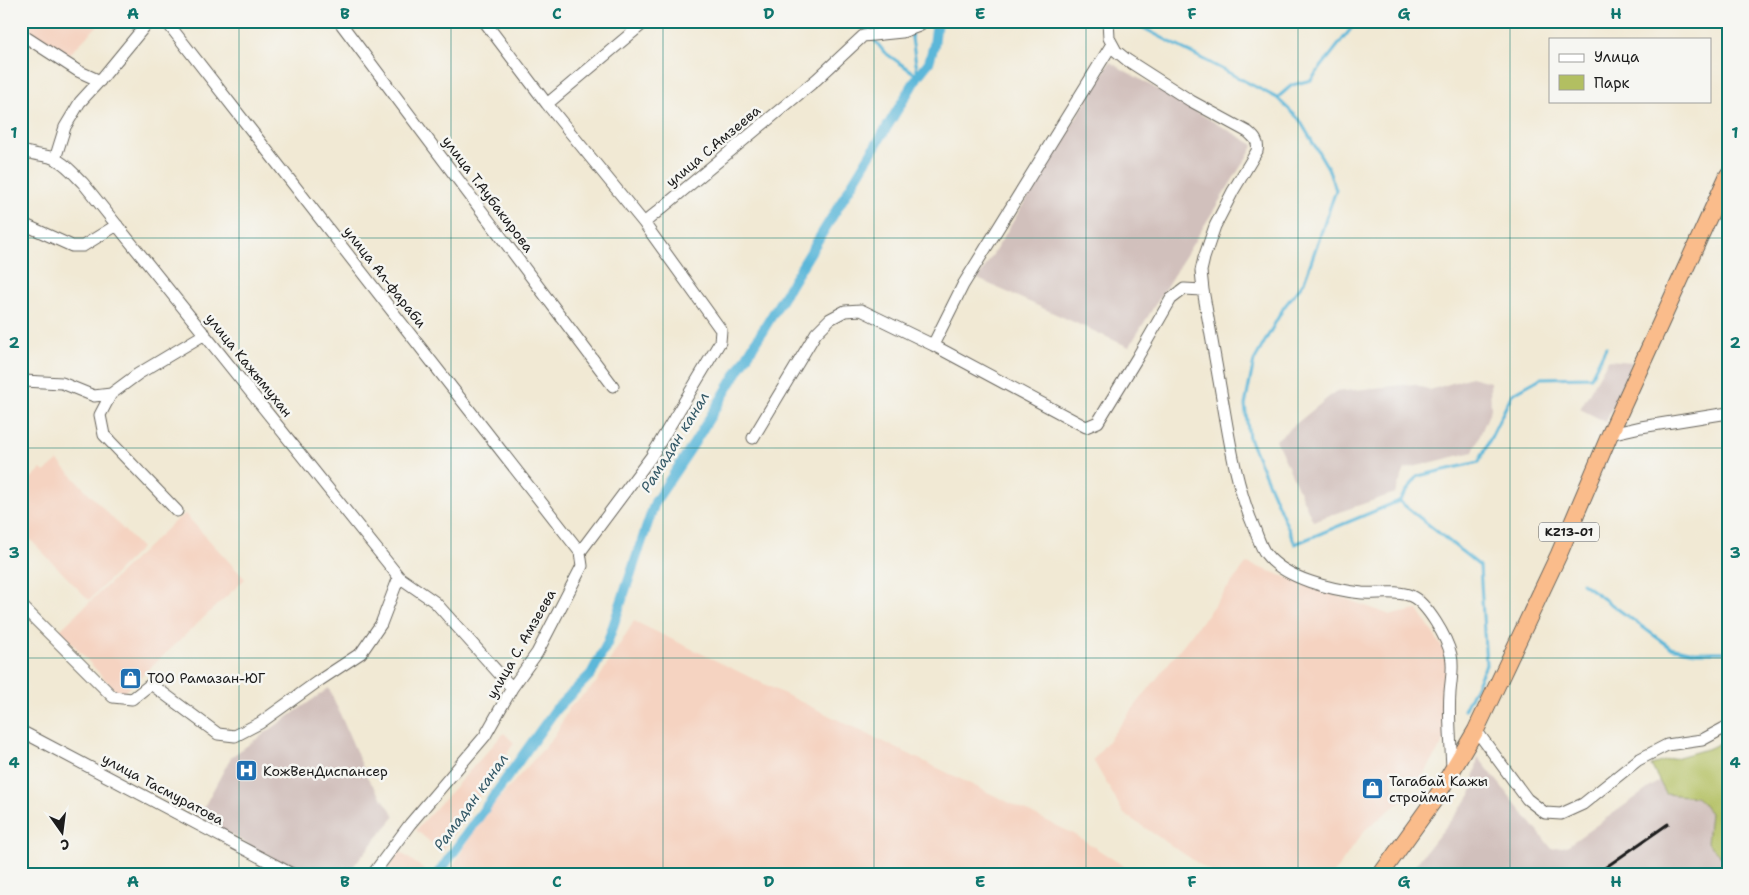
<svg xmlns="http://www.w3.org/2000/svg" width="1749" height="895" font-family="'Shantell Sans',sans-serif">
	<rect width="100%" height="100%" fill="#f6f6f2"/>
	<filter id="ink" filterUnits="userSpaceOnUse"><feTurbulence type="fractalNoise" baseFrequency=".02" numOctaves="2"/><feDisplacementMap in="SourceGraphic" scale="10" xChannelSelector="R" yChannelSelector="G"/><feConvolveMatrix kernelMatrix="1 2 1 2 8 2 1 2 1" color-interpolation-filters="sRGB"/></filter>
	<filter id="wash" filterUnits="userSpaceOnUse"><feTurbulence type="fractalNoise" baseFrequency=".0096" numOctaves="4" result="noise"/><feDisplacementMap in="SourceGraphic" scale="20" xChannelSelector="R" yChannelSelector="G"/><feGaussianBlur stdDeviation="1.12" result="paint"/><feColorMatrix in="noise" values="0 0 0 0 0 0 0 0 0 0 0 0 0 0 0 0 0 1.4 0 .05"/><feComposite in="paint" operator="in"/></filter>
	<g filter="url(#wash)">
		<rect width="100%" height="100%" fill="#f1e9d4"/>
		<path fill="#f5d3c1" d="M21,21H102L66,58L21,26Z
			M58,461L141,548L89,600L21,530V488L41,469L44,472Z
			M185,514L245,579L120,696L60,630L175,521Z
			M1247,563L1390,615L1418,610L1447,655L1444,741L1418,784L1395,772L1391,782L1401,801L1365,830L1333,874H1214L1124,814L1093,760Z
			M634,621L1074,834L1136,874H448L485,814L554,737L569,708L596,683Z
			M504,733L514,743L442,852L416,830Z
			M400,852L425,870L422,874H384Z"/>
		<path fill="#d1c0bc" d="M1110,62L1254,145L1129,347L978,279Z
			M1608,360L1632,362L1606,422L1580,409Z
			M1471,377L1490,382L1491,409L1473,452L1405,469L1395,493L1313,521L1276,440L1335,392L1414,384L1430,390Z
			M329,688L367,777L395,816L347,874H300L199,816L231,757Z
			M1478,757L1552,849L1567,846L1659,781L1666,794L1697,797L1710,813L1707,843L1728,864V874H1408L1471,795Z"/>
		<path fill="#b2bf61" stroke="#676e3e" d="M1728,739V864L1707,843L1710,813L1697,797L1666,794L1651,765L1710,748Z"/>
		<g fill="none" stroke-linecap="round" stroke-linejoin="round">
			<path stroke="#5bb7d9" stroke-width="3" d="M860,21L870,33
				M1130,21L1277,98L1299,119L1328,168L1336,190L1304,282L1284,307L1254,361L1245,405L1249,438L1295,544L1399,501L1418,476L1479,462L1512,394L1541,378L1591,377L1606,347
				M911,32L918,76
				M873,38L884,52L918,76
				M1277,98L1292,85L1311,80L1357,21
				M1724,251L1728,242
				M1399,501L1480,566L1486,665L1464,710
				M1582,583L1670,647L1695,652H1728"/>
			<path stroke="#5bb7d9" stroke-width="10" d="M438,874L556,709L591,674L607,644L655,502L693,445L918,76L929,62L934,45L937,21"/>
		</g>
	</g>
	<g filter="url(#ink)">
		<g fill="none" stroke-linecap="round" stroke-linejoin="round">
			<defs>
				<path id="minor" d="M166,21L580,552
					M339,21L613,386
					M484,21L547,104L644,223
					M1108,21L1109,38L1116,51L1127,60L1191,101L1248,132C1255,138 1259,142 1257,151L1233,191L1215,226L1204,258L1201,271L1203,290C1210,330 1217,369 1224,409C1231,450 1238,491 1255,530C1258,538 1261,548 1266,554C1285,579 1333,590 1362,593C1378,594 1397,590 1411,596C1427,603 1447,638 1451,655C1454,668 1451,679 1450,692C1448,717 1451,743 1452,768
					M21,34L78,71L100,81
					M547,104L646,21
					M21,150C29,154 36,154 45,156C61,158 72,172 83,183L399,577L435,602L512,688
					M55,159L65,127L80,102L103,77L149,21
					M21,223L72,246H83L117,225
					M933,345L963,285L1112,44
					M21,384L24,381L62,383L94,396L111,394L138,374L205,334
					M111,394L100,415L104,435L177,511
					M1610,434L1641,427L1728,413
					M753,438L816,333L830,319L845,311L861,310L933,345L1086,427L1098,422L1137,358L1171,299L1184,289L1203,290
					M21,605L113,697L132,699L151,684L218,734L235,736L260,723L317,682L361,653L381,624L399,577
					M1476,730L1527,799L1545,813L1561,814L1583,804L1638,760L1667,745L1702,740L1728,726
					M21,731L292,874
					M373,874L410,824L485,736L512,688L537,653L582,566L580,552L651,457L720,342L721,330L644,223L817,79L863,36L902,32L919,26L921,21"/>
				<path id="highway" d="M1381,874L1437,796L1476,730L1559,554L1610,434L1728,175"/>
			</defs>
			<use href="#minor" stroke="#67645c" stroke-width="13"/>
			<use href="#highway" stroke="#67645c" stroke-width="18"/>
			<use href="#minor" stroke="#fff" stroke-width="11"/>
			<use href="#highway" stroke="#fabc8b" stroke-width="16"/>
			<path stroke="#1c1c1c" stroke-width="3" d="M1596,874L1668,824"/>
		</g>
	</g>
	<path fill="none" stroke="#0f766e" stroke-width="1" stroke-opacity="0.55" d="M239,21V874M451,21V874M663,21V874M874,21V874M1086,21V874M1298,21V874M1510,21V874M21,238H1728M21,448H1728M21,658H1728"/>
	<defs>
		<symbol id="shop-square" viewBox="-11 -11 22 22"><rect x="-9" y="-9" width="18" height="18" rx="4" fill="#1f6fb2" stroke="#f6f6f2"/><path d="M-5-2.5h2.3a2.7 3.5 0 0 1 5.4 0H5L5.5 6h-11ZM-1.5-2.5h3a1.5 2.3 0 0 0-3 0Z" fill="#fff"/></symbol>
		<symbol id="hospital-square" viewBox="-11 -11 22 22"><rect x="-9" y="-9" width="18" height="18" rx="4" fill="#1f6fb2" stroke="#f6f6f2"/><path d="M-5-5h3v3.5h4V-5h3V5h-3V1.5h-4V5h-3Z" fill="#fff"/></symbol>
	</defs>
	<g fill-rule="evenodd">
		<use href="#shop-square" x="118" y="666" width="25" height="25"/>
		<use href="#hospital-square" x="234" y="758" width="25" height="25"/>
		<use href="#shop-square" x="1360" y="776" width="25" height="25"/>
	</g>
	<g text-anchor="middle" stroke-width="5" stroke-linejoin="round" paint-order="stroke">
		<rect fill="#f6f6f2" stroke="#5d5d5c" stroke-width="1" x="1539" y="522.5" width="60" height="19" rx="4"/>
		<g font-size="12" font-weight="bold" fill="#1c1c1c">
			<text x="1569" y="536">KZ13-01</text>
		</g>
		<g font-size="14" fill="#1c1c1c" stroke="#f6f6f2">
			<text transform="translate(713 146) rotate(-40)" y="5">улица С.Амзеева</text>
			<text transform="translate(488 194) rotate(53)" y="5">улица Т.Аубакирова</text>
			<text transform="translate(385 277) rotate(52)" y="5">улица Ал-фараби</text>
			<text transform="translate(249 365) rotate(51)" y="5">улица Кажымухан</text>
			<text transform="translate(521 644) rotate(-60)" y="5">улица С. Амзеева</text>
			<text transform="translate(163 789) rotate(28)" y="5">улица Тасмуратова</text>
		</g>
		<g font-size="14" fill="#1c1c1c" stroke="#f6f6f2" text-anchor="start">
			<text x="147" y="683">ТОО Рамазан-ЮГ</text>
			<text x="263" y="776">КожВенДиспансер</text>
			<text x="1389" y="786">Тагабай Кажы<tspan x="1389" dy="16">строймаг</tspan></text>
		</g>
		<g font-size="15" font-style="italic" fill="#355a68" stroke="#f6f6f2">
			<text transform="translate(675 442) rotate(-58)" y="5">Рамадан канал</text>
			<text transform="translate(471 802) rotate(-54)" y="5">Рамадан канал</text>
		</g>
	</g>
	<rect width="1749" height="895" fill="none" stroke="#f6f6f2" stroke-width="55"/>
	<rect x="1549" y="38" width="162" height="65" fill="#f6f6f2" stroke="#9f9f9c"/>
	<rect x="1559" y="54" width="25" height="8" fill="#ffffff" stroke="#9f9f9c"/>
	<text x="1594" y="62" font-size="15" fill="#1c1c1c">Улица</text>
	<rect x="1559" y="75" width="25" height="15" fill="#b2bf61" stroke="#9f9f9c"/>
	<text x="1594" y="88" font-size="15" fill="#1c1c1c">Парк</text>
	<g transform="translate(62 832) rotate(166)" stroke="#f6f6f2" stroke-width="4" paint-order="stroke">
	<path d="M0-4L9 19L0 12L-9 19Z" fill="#1c1c1c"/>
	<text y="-8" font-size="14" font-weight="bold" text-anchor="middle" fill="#1c1c1c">С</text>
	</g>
	<rect x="28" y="28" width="1694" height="840" fill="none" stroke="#0f766e" stroke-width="2"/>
	<g font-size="16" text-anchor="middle" font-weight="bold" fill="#0f766e">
		<text x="133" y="19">A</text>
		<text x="345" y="19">B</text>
		<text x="557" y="19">C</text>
		<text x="769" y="19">D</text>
		<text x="980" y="19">E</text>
		<text x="1192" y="19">F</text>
		<text x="1404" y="19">G</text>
		<text x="1616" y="19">H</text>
		<text x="14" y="138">1</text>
		<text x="1735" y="138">1</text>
		<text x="14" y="348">2</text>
		<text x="1735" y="348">2</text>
		<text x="14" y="558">3</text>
		<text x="1735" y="558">3</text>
		<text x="14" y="768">4</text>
		<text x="1735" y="768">4</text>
		<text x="133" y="887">A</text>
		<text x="345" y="887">B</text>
		<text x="557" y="887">C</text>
		<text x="769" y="887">D</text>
		<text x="980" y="887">E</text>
		<text x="1192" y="887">F</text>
		<text x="1404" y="887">G</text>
		<text x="1616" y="887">H</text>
	</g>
</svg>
